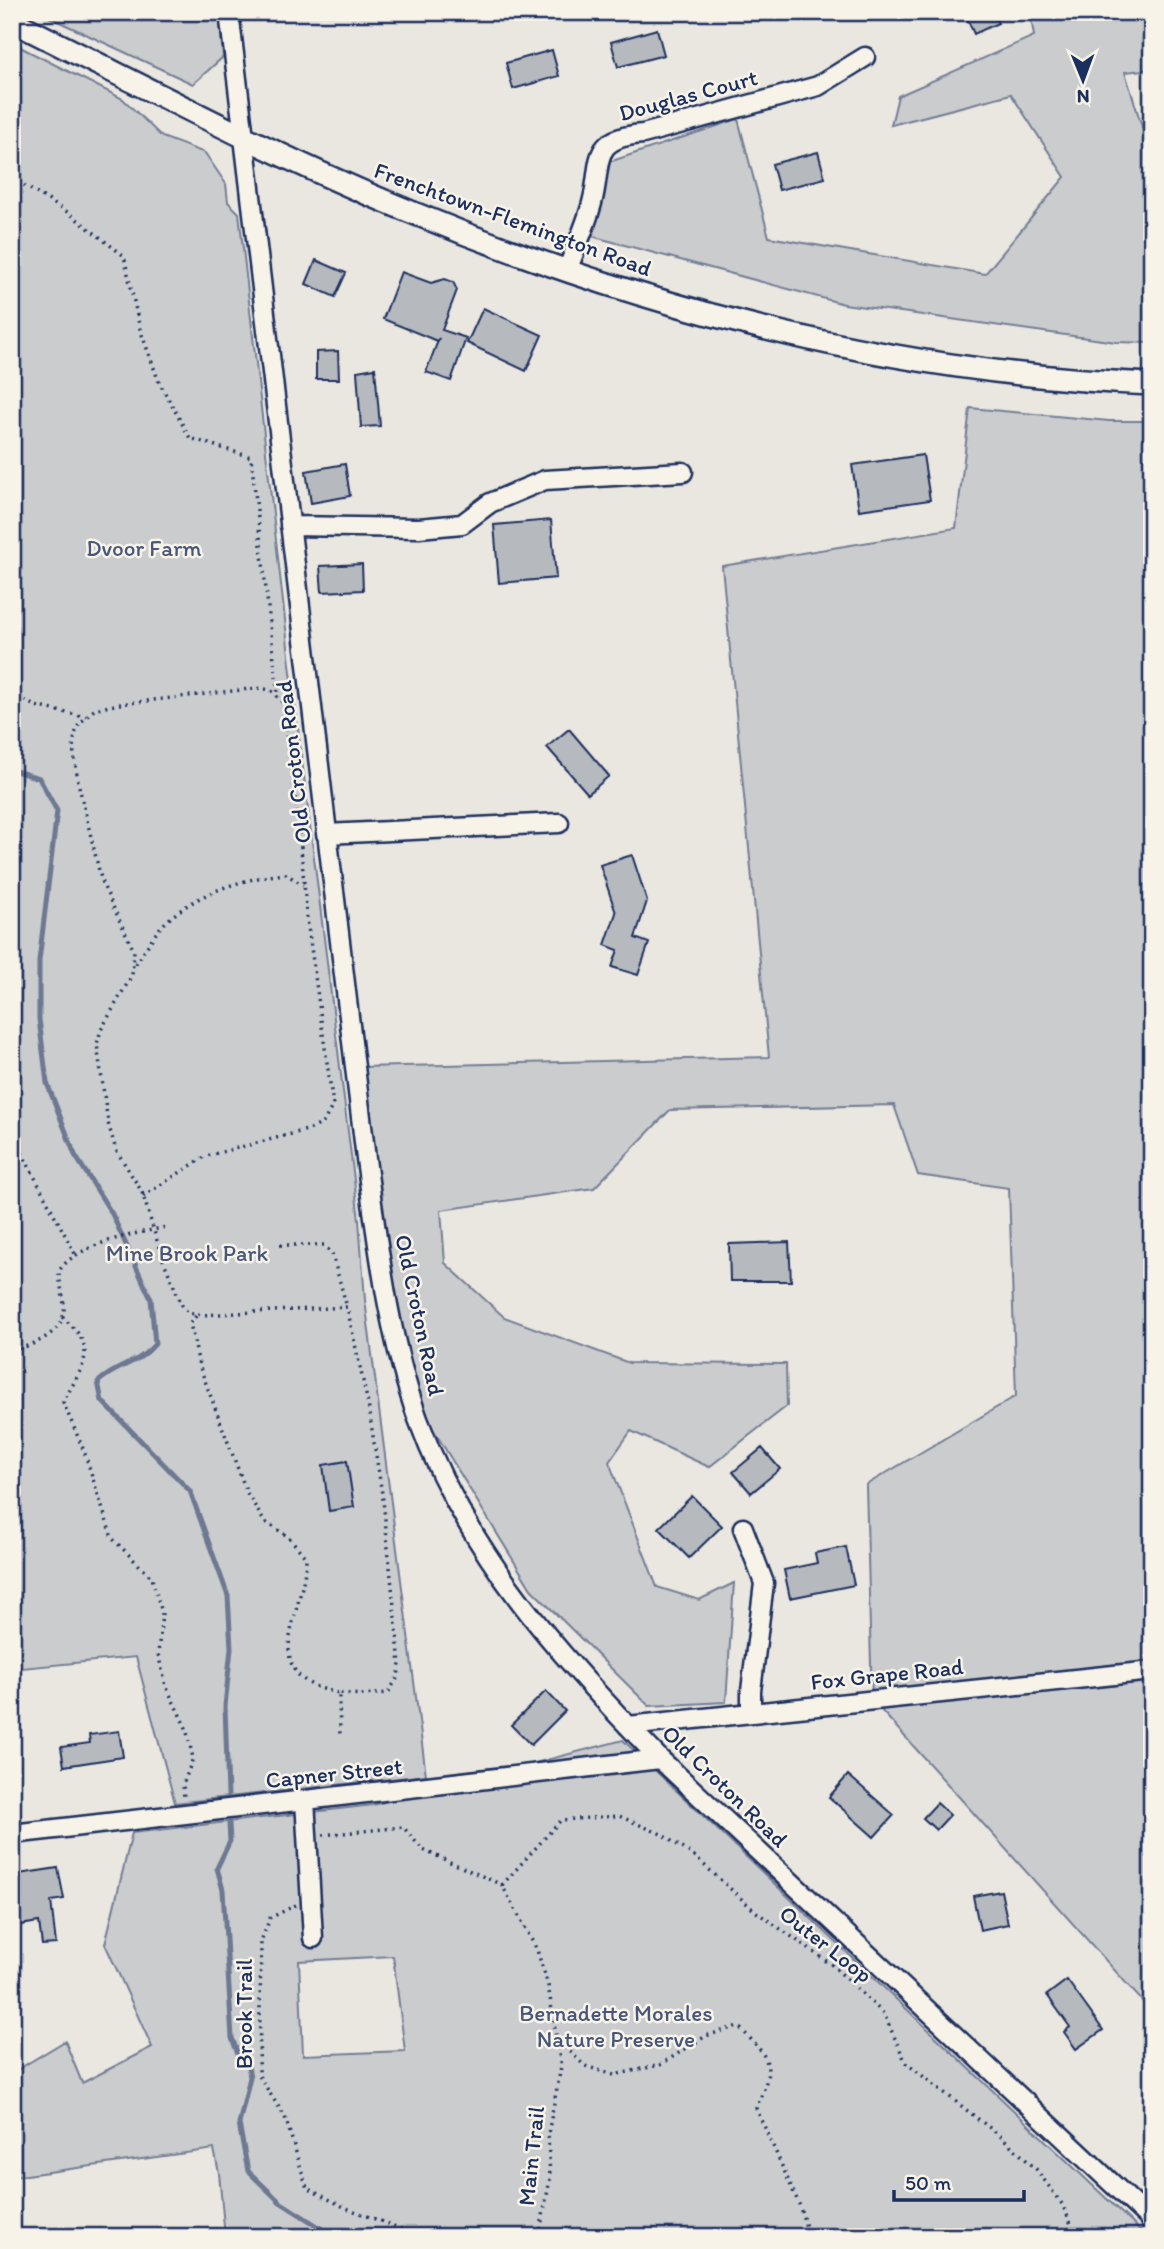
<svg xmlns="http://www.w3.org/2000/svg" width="1164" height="2249" font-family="Itim,sans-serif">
	<rect width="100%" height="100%" fill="#eae7e0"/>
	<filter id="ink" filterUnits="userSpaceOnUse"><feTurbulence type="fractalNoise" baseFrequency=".0143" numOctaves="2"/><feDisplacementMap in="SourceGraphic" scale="14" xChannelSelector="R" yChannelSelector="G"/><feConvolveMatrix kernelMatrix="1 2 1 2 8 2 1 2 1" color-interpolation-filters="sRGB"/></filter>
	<g filter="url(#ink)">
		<path fill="#cbcccd" stroke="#737e96" stroke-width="2" fill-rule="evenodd" d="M38,12H219L223,57L193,84Z
			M1030,12H1152V69L1125,72L1152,159V343L1116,342L844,304L591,236L597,166L738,119L769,237L985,274L1065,177L1011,94L891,125L898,96L1034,36Z
			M12,43L123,99L162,137L205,153L226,184L228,202L239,213L290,664L359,1220L365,1300L426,1775L175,1803L136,1657L12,1669V1282L19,1301L12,1277Z
			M970,408L1109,421H1152V2012L872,1700L866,1485L1016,1396L1009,1188L918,1175L894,1105L670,1110L594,1188L441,1210L445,1263L504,1317L629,1363L786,1364L787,1406L709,1467L631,1431L609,1462L657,1587L699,1600L734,1583L726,1702L649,1706L531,1589L406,1385L362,1067L769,1057L722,566L956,528Z
			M623,1740L1147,2237H225L219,2173L214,2149L12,2177V2073L65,2041L82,2083L152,2047L105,1944L132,1833L373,1805ZM393,1956L405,2051L303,2055L299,1961Z"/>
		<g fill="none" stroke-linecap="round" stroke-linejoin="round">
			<path stroke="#6d7892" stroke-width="5" d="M12,770L39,778L57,811L39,961V1019L47,1083L75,1155L112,1214L151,1299L155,1344C138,1365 119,1363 98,1382L102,1401L190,1491L228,1596L231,1648L225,1706L228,1795
				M229,1823L230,1841L217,1868L223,1890L232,2038L238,2054L247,2061L250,2077L239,2124L248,2171L280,2202L335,2237"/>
		</g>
		<path fill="#b6babf" stroke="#1b2f5e" stroke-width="2" d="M964,12H993L998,23L974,34Z
			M657,29L664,55L618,67L611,42Z
			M552,50L559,76L513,89L506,63Z
			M818,152L825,178L779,190L772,164Z
			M316,260L346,273L335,297L306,284Z
			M401,272L431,283L445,279L453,282L457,290L442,330L466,338L451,381L426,372L439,338L437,341L383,319Z
			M483,308L542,335L526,371L467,343Z
			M338,351L339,379H316V352Z
			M375,368L380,426L361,427L357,371Z
			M923,455L930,500L859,510L852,465Z
			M345,464L350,496L311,503L306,471Z
			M551,520L556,578L499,583L494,525Z
			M362,564L363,590L322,592L320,566Z
			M569,729L609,776L588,794L547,747Z
			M632,855L647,901L635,938L649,943L638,975L612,967L618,950L605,945L616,913L600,865Z
			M789,1242L791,1281H730L729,1244Z
			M762,1448L780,1469L751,1493L733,1472Z
			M347,1461L354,1507L329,1511L323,1465Z
			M692,1496L722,1526L689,1558L659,1528Z
			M846,1547L854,1585L790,1598L784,1570L817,1563L815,1553Z
			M546,1691L565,1711L531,1745L511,1725Z
			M119,1731L123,1757L64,1766L61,1747L90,1743L89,1735Z
			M848,1775L894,1815L874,1837L829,1797Z
			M937,1803L950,1815L936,1830L923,1818Z
			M58,1868L64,1899L51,1901L56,1944L42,1945L39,1922L20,1925L12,1875Z
			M1001,1891L1008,1924L980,1930L973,1896Z
			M1067,1980L1103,2030L1076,2049L1064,2032L1070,2027L1047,1995Z"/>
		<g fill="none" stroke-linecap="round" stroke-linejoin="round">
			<defs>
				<path id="minor" d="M229,12L366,1159C378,1246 388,1335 418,1419C467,1554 561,1658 660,1759L1152,2221
					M567,271C575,249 586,226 592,203C603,163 588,138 643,134L818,86L865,57
					M290,526L419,528L462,524L490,503L545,480L683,472
					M326,834L559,823
					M743,1528L764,1583L751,1691V1713
					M628,1726L1152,1671
					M305,1800L313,1938
					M12,1834L660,1759"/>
				<path id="major" d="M12,21C144,86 275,157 411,212C646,309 897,374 1152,384"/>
			</defs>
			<use href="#minor" stroke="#1b2f5e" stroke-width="23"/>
			<use href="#major" stroke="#1b2f5e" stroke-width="26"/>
			<path stroke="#1b2f5e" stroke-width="3.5" stroke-dasharray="2 5" stroke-linecap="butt" d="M12,178L69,213L124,256L140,329L159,382L190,438L251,457L278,695
				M12,694L35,706L86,717
				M136,964C143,953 151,939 160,928C191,894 242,878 286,874L303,885
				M12,1134L75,1254
				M143,1196L206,1156L311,1129L323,1123L333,1105L307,919L300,836L283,703L271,690L258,688L120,704L95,709L79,724L75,734L73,747L78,782L102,883L134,951L132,975L101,1030L97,1044L108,1123L116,1150L142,1192L162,1257L183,1308L189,1313L201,1315L347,1307L368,1404L383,1500L400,1664L398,1677L388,1693L362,1695L339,1693L340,1738
				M280,1245H324L332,1254L347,1307
				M196,1316L190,1323L199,1365L247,1493L264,1521L289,1537L306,1558C305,1615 252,1677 339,1693
				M62,1317C100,1349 84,1364 63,1402L84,1451L112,1538L152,1578L162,1613L158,1654L166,1686L186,1728L193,1758L183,1785L184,1798
				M12,1350C31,1347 62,1334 64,1311C65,1299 59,1284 59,1271C76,1244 134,1234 166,1227
				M323,1835L403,1827L423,1850L502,1885L537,1950L548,1985L561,2067L548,2134L550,2179L539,2237
				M502,1885L561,1820L619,1816L661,1834L693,1855L755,1911L832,1965L884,2014L906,2063L1004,2139L1036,2169L1062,2204L1077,2237
				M296,1905L270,1918L261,1941L259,2076L285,2117L307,2188L344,2207L422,2237
				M560,2042L585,2066L614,2075L660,2065L706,2036L738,2026C771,2060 776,2063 756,2108L799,2204L809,2237"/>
			<use href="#minor" stroke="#f7f3e8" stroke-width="18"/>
			<use href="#major" stroke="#f7f3e8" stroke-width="21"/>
		</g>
	</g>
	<g text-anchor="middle" stroke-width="5" stroke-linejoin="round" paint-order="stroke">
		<g font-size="23" fill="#1b2f5e" stroke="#f7f3e8">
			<text transform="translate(688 95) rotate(-15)" y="8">Douglas Court</text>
			<text transform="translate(513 219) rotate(20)" y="8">Frenchtown-Flemington Road</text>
			<text transform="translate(293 762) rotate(-97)" y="8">Old Croton Road</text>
			<text transform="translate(420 1315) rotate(78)" y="8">Old Croton Road</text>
			<text transform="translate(887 1674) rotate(-6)" y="8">Fox Grape Road</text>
			<text transform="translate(334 1773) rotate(-6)" y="8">Capner Street</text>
			<text transform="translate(725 1786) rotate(44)" y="8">Old Croton Road</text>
			<text transform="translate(826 1944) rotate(38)" y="8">Outer Loop</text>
			<text transform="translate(244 2014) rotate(-90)" y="8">Brook Trail</text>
			<text transform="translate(531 2156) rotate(-84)" y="8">Main Trail</text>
		</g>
		<g font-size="23" fill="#47567a" stroke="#f7f3e8">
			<text x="144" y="556">Dvoor Farm</text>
			<text x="187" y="1261">Mine Brook Park</text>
			<text x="616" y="2021">Bernadette Morales<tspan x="616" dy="26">Nature Preserve</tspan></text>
		</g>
	</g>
	<rect width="1164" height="2249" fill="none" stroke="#f7f3e8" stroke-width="42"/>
	<rect x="21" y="21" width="1122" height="2207" fill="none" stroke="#1b2f5e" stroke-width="2.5" filter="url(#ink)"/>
	<g transform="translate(1083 80) rotate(179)" stroke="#f7f3e8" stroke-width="5" paint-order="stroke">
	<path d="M0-5L12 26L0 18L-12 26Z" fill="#1b2f5e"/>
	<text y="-10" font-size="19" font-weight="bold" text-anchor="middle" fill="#1b2f5e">N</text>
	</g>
	<path d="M894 2190v10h130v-10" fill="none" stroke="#1b2f5e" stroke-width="3.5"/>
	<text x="905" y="2190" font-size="21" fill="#1b2f5e" stroke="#f7f3e8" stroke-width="5" paint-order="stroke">50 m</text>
</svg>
